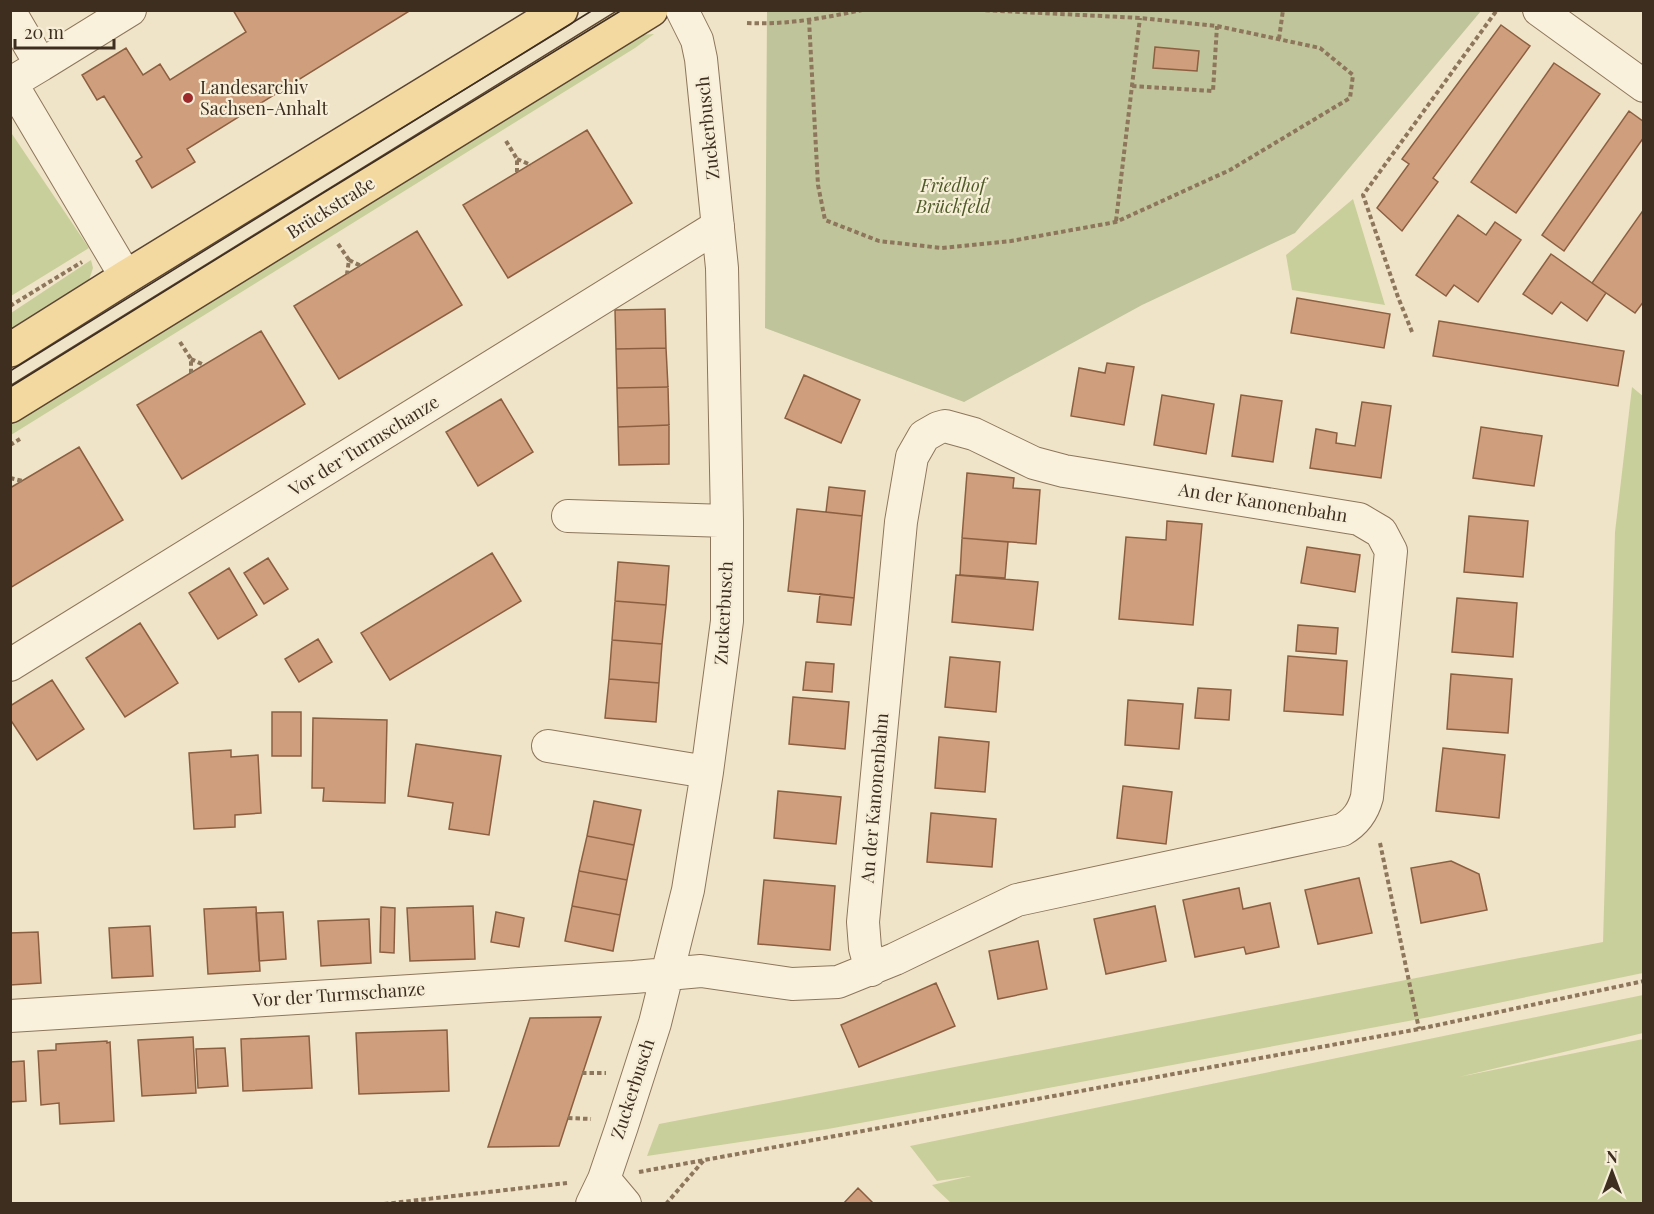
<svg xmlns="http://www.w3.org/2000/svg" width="1654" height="1214" font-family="'Playfair Display',serif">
	<rect width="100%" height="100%" fill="#f0e4c8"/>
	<path fill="#c9cf9b" d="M654,34L635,48L11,435V421L640,35Z
		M10,131L89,248L11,296H10Z
		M1353,199L1385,305L1292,290L1286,255Z
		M91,260L93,268L86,289L11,339V313Z
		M1632,387L1644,397L1643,973L1430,1017L828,1129L647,1156L659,1124L1603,942L1615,532Z
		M1643,995V1033L1459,1077L1643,1039V1203H951L932,1185L971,1176L937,1181L910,1146Z"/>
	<path fill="#bfc49a" d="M767,11H1481L1295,233L1142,305L964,402L765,328Z"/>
	<path fill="#cf9f7d" stroke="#8d5f41" stroke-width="1.5" d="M233,10H411L187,149L195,162L152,188L136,161L142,157L104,96L97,100L82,75L126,48L143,75L160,64L170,80L246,32Z
		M1501,25L1530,46L1433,178L1438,182L1402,231L1377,208L1409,164L1402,159Z
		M1155,47L1199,51L1197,71L1153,68Z
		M1554,63L1600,94L1516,213L1471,182Z
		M1629,111L1644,122V137L1564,251L1542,235Z
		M587,130L632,203L508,278L463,205Z
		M1644,209V301L1635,313L1592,283Z
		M1458,215L1486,235L1495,222L1521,240L1478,302L1454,285L1446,296L1416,275Z
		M417,231L462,305L339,379L294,306Z
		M1551,254L1606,293L1587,321L1561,302L1552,314L1523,294Z
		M1297,298L1390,314L1384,348L1291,333Z
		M665,309L666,348L616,349L615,310Z
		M1439,321L1624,351L1618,386L1433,356Z
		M261,331L305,404L182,479L137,405Z
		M666,348L668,387L617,388L616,349Z
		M1107,363L1134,367L1124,425L1071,416L1079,368L1105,373Z
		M804,375L860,400L841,443L785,418Z
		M668,387L669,425L618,427L617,388Z
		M1162,395L1214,404L1206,454L1154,445Z
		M1241,395L1282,401L1273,462L1232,456Z
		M501,399L533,452L478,486L446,432Z
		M1362,402L1391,406L1381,478L1310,468L1316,429L1337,433L1336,443L1355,446Z
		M669,425V464L619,465L618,427Z
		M1481,427L1542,436L1534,486L1473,478Z
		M79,447L123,520L10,588V488Z
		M967,473L1014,478L1013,488L1040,490L1036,544L962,538Z
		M829,487L865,491L862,516L826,512Z
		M797,509L862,516L854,598L788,591Z
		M1469,516L1528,521L1523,577L1464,572Z
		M1167,521L1202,524L1193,625L1119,619L1126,537L1166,540Z
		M962,538L1008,542L1005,578L960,575Z
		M1307,547L1360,555L1355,592L1301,583Z
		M492,553L521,601L390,680L361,633Z
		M268,558L288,589L264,604L244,573Z
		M618,562L669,566L666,605L615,601Z
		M229,568L257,615L218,639L189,593Z
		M956,575L1038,582L1033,630L952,622Z
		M820,594L854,598L851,625L817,622Z
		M1457,598L1517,603L1513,657L1452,652Z
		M615,601L666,605L662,644L612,640Z
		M140,623L178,683L125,717L86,658Z
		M1298,625L1338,628L1336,654L1296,651Z
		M318,639L332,662L299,682L285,659Z
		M612,640L662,644L659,683L609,679Z
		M1288,656L1347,661L1343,715L1284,711Z
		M950,657L1000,662L996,712L945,707Z
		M806,662L834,664L832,692L803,690Z
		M1451,674L1512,679L1508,733L1447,729Z
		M609,679L659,683L656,722L605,718Z
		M52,680L84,729L37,760L10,719V706Z
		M1198,688L1231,690L1229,720L1195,718Z
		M793,697L849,702L845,749L789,744Z
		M1128,700L1183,704L1179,749L1125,745Z
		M272,712H301V756H272Z
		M313,718L387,720L385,803L323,801L324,788H312Z
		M939,737L989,742L985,792L935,788Z
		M416,744L501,756L489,835L449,829L453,803L408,796Z
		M1443,748L1505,755L1499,818L1436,811Z
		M231,750V757L258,755L261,813L235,815V827L194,829L189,753Z
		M1123,786L1172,792L1166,844L1117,838Z
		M778,791L841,797L836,844L774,838Z
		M594,801L641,810L634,845L587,836Z
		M931,813L996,819L992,867L927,862Z
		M587,836L634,845L627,880L579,871Z
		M1451,861L1479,874L1487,910L1421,923L1411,868Z
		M579,871L627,880L620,915L572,906Z
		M1359,878L1372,933L1318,944L1305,890Z
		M764,880L835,886L830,950L758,944Z
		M1239,888L1243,909L1270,903L1279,947L1246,954L1244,947L1195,957L1183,900Z
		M473,906L475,959L410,961L407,908Z
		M572,906L620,915L613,951L565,941Z
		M1155,906L1166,961L1106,974L1094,919Z
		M256,907L260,971L208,974L204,909Z
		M381,907L395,908L394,953L380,952Z
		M283,912L286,959L259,961L256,913Z
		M496,912L524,918L519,947L491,942Z
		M369,919L371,963L321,966L318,921Z
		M150,926L153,976L112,978L109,928Z
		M38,932L41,983L10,985V933Z
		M1038,941L1047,989L998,999L989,951Z
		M936,983L955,1026L859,1067L841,1025Z
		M601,1017L559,1146L488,1147L530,1018Z
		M447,1030L449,1091L359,1094L356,1033Z
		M309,1036L312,1088L243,1091L241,1039Z
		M193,1037L196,1093L142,1096L138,1040Z
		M107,1041V1043L110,1042L114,1121L60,1124L59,1103L41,1105L38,1051L56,1050V1044Z
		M225,1048L228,1086L198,1088L196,1049Z
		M24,1061L26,1101L10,1102V1062Z
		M858,1188L874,1204H843Z"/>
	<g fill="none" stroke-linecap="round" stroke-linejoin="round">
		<defs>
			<path id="minor" d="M1539,10L1644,86
				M10,12L41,65L11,83L126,277
				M41,65L130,10
				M568,516L727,521
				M10,665L718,226
				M548,746L707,772
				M10,1016L634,977L701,971L792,984L838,982L895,959L1017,900L1342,830C1356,822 1363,812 1367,797L1391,551L1381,532L1359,519L1064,471L1034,463L974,434L945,426L938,428L924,436L912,457L901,522L863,922L865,948L871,970
				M604,1179L625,1204
				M592,1204L604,1179L622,1126L655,1023L688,890L707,772L727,621V521L722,268L701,59L697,40L682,10"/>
			<path id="major" d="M10,350L126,277L561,10
				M10,406L651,10"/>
		</defs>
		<use href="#minor" stroke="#8d765c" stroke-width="34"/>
		<use href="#major" stroke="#5b4430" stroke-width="36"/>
		<path stroke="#8d765c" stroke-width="4" stroke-dasharray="4.5 3" stroke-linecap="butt" d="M809,20L818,185L825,220L879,241L942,248L1011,241L1116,222L1230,170L1350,98L1353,75L1320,48L1217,26L1140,18L982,10
			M747,23C786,25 824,18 862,10
			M1279,39L1283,10
			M1132,86L1213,91L1217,26
			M506,141L517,159V172
			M517,159L531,165
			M1116,221L1140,18
			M338,244L349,260L347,274
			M349,260L361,266
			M10,306L82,262
			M1412,332L1398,297L1363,195L1497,10
			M180,342L191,359V373
			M191,359L204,365
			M10,445L20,439
			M10,478L23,481
			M1380,843L1419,1029
			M582,1073H606
			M568,1118L591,1119
			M639,1172L1419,1029L1644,981
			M384,1204L567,1183
			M666,1204L704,1160"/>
		<use href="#minor" stroke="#faf1dc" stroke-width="32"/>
		<use href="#major" stroke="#f3d9a0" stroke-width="33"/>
		<path stroke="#3d2e20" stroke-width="1.5" d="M10,371L593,10
			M10,387L323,193L622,10"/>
	</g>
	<circle fill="#9e2a2b" stroke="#f7eed8" stroke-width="2" cx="188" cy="98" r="6"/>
	<g text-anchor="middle" stroke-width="4.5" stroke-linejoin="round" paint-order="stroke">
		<g font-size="18" fill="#3d2e20" stroke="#f7eed8" text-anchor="start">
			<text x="200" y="94">Landesarchiv<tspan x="200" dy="21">Sachsen-Anhalt</tspan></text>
		</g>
		<g font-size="18" fill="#3d2e20" stroke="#f7eed8">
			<text transform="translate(708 128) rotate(-96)" y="6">Zuckerbusch</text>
			<text transform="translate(331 208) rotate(-32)" y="6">Brückstraße</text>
			<text transform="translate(364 446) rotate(-32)" y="6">Vor der Turmschanze</text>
			<text transform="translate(1263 503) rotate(9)" y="6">An der Kanonenbahn</text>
			<text transform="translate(724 613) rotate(-87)" y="6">Zuckerbusch</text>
			<text transform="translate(875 798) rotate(-85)" y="6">An der Kanonenbahn</text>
			<text transform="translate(339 995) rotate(-4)" y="6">Vor der Turmschanze</text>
			<text transform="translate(633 1089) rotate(-72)" y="6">Zuckerbusch</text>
		</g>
		<g font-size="18" font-style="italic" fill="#4d5a26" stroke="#f7eed8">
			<text x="953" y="192">Friedhof<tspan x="953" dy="21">Brückfeld</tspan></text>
		</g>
	</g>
	<rect width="1654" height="1214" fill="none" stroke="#3d2e20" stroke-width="24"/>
	<g transform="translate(1612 1172)" stroke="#f7eed8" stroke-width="4.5" paint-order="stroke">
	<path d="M0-4.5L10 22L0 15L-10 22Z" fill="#3d2e20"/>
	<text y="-9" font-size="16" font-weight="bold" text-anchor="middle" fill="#3d2e20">N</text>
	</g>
	<path d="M15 39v9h99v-9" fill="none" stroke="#3d2e20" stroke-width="3"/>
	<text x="24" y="39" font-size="18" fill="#3d2e20" stroke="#f7eed8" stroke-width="4.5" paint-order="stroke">20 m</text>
</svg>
